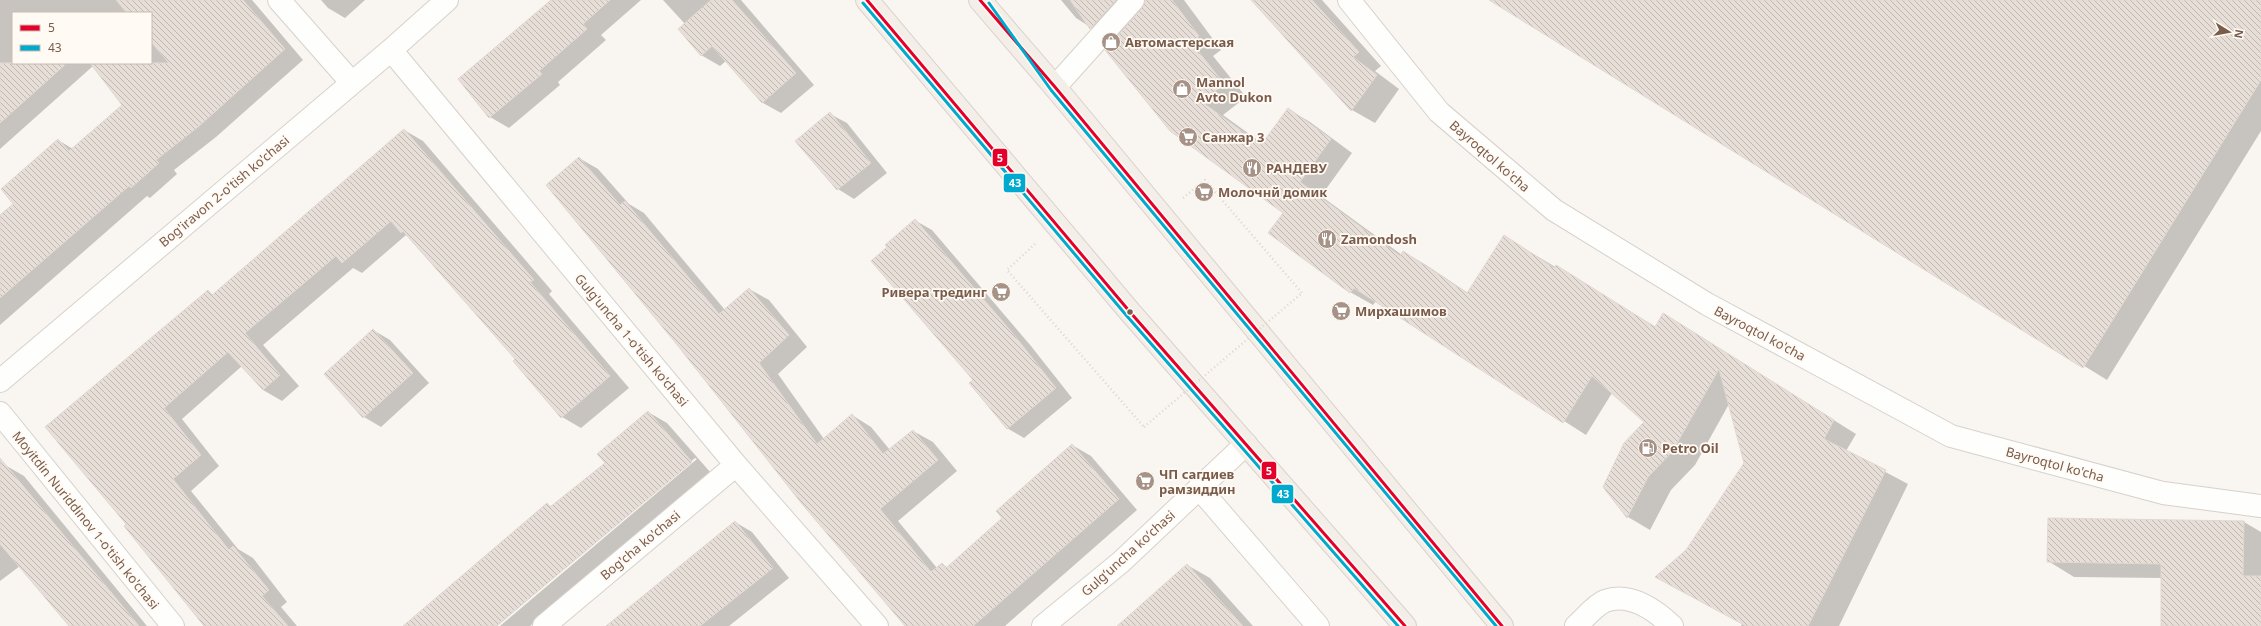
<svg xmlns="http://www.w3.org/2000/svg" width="2261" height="626" font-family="'Noto Sans',sans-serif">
	<defs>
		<pattern id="building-back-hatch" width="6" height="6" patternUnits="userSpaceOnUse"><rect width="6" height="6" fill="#e6ded7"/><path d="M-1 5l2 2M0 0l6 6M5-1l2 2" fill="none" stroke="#bfb7b1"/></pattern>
	</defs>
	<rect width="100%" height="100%" fill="#f9f5f0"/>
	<path fill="#0003" fill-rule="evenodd" d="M0,0H252L303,60L216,137L174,170L177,174L150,198L147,196L0,325V217L15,204L58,140L73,149L123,105L93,66L0,149ZM13,13H151V63H13Z
		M321,0H365L345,18L328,8Z
		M553,0H641L601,35L606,40L558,82L560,85L509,128L490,117Z
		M663,0H741L814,85L781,113L763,103L726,61L720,66L701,55L685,24Z
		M1061,0H1184L1221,50L1213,56L1246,97L1223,115L1263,144L1288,109L1310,122L1352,153L1321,196L1402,255L1404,252L1426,265L1468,293L1505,237L1656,327L1664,314L1856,434L1846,451L1908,484L1839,626H1741L1742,624L1687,551L1745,463L1729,404L1695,465L1671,490L1650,530L1628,517L1604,486L1646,422L1612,393L1586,435L1376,301L1373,305L1350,292L1284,213L1114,42L1076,18Z
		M1253,0H1322L1381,66L1375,71L1399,89L1375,123L1352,110Z
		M1491,0H2261V131L2107,380Z
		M830,114L847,123L887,173L854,199L838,189Z
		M404,130L423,141L552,291L549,294L629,388L581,428L562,417L514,362L517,359L406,235L362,273L353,268L263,345L299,386L282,401L263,390L242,366L182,419L219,466L191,491L238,549L253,558L287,602L281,607L297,626H205L127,525L47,427L208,292L214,295Z
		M579,158L598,169L629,204L644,213L725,310L749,289L769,300L807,347L778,374L824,439L852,415L871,427L890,450L913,431L933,442L957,471L898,521L937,568L942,564L948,568L1004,518L1072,445L1091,456L1137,510L1005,626H906Z
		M916,221L932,230L1031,346L1072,398L1024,438L1007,428L975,381Z
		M373,330L390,340L429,383L381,427L364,417Z
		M648,412L667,423L711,473L530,626H500L697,459L695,458L497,626H405L547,504L552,507L606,463Z
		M5,465L24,476L147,626H69L20,566L0,581V469Z
		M735,522L752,532L789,578L729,626H607Z
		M2244,522L2261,532V626H2162V578L2074,577L2048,561Z
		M1187,565L1210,578L1253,626H1119Z"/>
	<path fill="url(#building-back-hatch)" stroke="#e2d8d2" d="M116,0H243L285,49L198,127L156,160L159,163L131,188L129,186L0,298V215L13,204L1,189L58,139L69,151L122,105L90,63H169L151,42V13H127Z
		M551,0H610L583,24L587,29L539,71L542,74L489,118L458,79Z
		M711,0H732L796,73L762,103L712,46L701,56L678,29Z
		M1070,0H1116L1090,29Z
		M1145,0H1172L1199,36L1192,43L1224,84L1202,102L1261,145L1288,108L1331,139L1300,182L1400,256L1403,251L1467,293L1504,235L1554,268L1556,265L1655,327L1663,313L1834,420L1824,439L1886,470L1808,626H1746L1655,577L1686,550L1744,463L1719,369L1672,452L1648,477L1627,518L1603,487L1624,443L1644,422L1592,376L1563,423L1354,288L1350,293L1268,233L1283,213L1170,131L1105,50L1142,8Z
		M1251,0H1312L1359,52L1353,57L1377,75L1351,111Z
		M1489,0H2261V80L2083,368Z
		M0,63H67L0,123Z
		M830,112L871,163L837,190L795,141Z
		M404,129L534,280L530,282L610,376L561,418L513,361L515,359L403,231L401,233L391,221L342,263L336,256L245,333L280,375L263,390L228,352L164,408L201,455L173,479L229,550L233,546L269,590L262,596L288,626H204L124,526L126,524L45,427L208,290L212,295Z
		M579,157L620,205L625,201L719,314L749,288L789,335L759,363L817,444L852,414L883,454L913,430L938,460L880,509L931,572L942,563L946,568L1002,518L996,511L1072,444L1119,499L973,626H905L802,504L678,346L546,185Z
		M915,219L1015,336L1056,388L1007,429L969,383L973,380L871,261L887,247L885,245Z
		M373,329L413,373L363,418L324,374Z
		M648,411L692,462L496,626H403L547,503L550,507L605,463L597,454Z
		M0,458L96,574L139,626H69L0,544Z
		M2048,518L2244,521L2243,576H2261V626H2161V564L2047,562Z
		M735,521L773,568L700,626H606Z
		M1187,564L1243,626H1117Z"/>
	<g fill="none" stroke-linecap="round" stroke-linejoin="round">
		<defs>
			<path id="minor" d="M279,0L352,83
				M1349,0L1439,112L1554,210L1707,304L1951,436L2163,493L2261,506
				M391,50L736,465L877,626
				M1055,87L1133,0
				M0,381L391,50L447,0
				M0,413L173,626
				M1199,488L1318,626
				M544,626L736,465
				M1043,626L1121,562L1246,444
				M1576,626C1584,619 1595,605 1605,601C1630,592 1655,610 1672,626"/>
			<path id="major" d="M867,0L1130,312L1405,626
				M980,0L1055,87L1502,626"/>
		</defs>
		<use href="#minor" stroke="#d7d1cb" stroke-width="24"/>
		<use href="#major" stroke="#dad1cc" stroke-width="24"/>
		<path stroke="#dcd5d0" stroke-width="2.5" stroke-dasharray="1 3" stroke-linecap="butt" d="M1183,198L1205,180L1302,293
			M1035,244L1007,270L1144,427"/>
		<use href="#minor" stroke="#fefefd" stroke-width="22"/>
		<use href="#major" stroke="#f3eee8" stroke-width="22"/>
		<path stroke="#dcd5d0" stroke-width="2.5" stroke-dasharray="1 3" stroke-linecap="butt" d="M1144,427L1302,293"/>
		<defs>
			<path id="bus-1" d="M867,0L1130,312L1405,626
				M980,0L1055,87L1502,626"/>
			<path id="bus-2" d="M863,3L1126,315L1398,626
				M989,3L1051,90L1496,626"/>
		</defs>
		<use href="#bus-1" stroke="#fffaf3" stroke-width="6"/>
		<use href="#bus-2" stroke="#fffaf3" stroke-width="6"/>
		<use href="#bus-1" stroke="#e4002b" stroke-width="3"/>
		<use href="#bus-2" stroke="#00a9ce" stroke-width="3"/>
	</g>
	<defs>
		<symbol id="shop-disc" viewBox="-11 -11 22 22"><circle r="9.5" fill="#a69286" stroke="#fffaf3"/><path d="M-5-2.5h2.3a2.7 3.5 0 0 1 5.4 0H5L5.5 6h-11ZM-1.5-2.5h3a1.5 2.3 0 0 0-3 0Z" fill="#fff"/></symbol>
		<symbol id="supermarket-disc" viewBox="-11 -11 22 22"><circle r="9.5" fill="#a69286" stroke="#fffaf3"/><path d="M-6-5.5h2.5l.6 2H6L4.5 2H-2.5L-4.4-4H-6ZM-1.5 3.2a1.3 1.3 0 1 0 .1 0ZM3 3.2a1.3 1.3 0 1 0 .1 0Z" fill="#fff"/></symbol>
		<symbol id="restaurant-disc" viewBox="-11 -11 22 22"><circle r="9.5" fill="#a69286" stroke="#fffaf3"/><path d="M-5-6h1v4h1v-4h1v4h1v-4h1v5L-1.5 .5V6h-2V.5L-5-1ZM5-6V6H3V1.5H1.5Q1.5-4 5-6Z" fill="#fff"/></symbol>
		<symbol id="fuel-disc" viewBox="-11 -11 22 22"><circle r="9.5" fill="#a69286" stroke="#fffaf3"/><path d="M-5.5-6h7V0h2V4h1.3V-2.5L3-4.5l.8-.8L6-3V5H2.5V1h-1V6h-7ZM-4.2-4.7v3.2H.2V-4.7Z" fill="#fff"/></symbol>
	</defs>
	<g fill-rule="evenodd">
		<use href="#shop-disc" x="1100" y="31" width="22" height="22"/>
		<use href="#shop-disc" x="1171" y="78" width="22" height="22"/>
		<use href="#supermarket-disc" x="1177" y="126" width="22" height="22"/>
		<use href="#restaurant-disc" x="1241" y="157" width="22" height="22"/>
		<use href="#supermarket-disc" x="1193" y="181" width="22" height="22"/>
		<use href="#restaurant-disc" x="1316" y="228" width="22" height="22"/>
		<use href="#supermarket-disc" x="990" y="281" width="22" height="22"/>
		<use href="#supermarket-disc" x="1330" y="300" width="22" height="22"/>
		<use href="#fuel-disc" x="1637" y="437" width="22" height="22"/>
		<use href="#supermarket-disc" x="1134" y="470" width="22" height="22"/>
	</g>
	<circle fill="#7a5c4d" stroke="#fffaf3" stroke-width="1.5" cx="1130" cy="312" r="3.5"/>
	<g text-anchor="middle" stroke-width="3.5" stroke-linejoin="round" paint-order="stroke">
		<g font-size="13" font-weight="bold" fill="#7a5c4d" stroke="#fffaf3" text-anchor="start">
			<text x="1125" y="47">Автомастерская</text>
			<text x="1196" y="87">Mannol<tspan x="1196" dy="15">Avto Dukon</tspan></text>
			<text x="1202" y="142">Санжар 3</text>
			<text x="1266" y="173">РАНДЕВУ</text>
			<text x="1218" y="197">Молочнй домик</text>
			<text x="1341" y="244">Zamondosh</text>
			<text x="987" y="297" text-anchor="end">Ривера трединг</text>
			<text x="1355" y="316">Мирхашимов</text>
			<text x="1662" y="453">Petro Oil</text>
			<text x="1159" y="479">ЧП сагдиев<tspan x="1159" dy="15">рамзиддин</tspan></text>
		</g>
		<g font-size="13" fill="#7a5c4d" stroke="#fffaf3">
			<text transform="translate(1490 156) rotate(41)" y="5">Bayroqtol ko'cha</text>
			<text transform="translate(224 191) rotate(-40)" y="5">Bog'iravon 2-o'tish ko'chasi</text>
			<text transform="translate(1760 333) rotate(28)" y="5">Bayroqtol ko'cha</text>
			<text transform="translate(632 340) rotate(50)" y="5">Gulg'uncha 1-o'tish ko'chasi</text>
			<text transform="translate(2055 464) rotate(15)" y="5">Bayroqtol ko'cha</text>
			<text transform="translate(86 520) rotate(51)" y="5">Moyitdin Nuriddinov 1-o'tish ko'chasi</text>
			<text transform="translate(640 545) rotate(-40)" y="5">Bog'cha ko'chasi</text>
			<text transform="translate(1128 553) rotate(-42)" y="5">Gulgʻuncha koʻchasi</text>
		</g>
	</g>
	<g stroke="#fffaf3" stroke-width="1.5">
		<rect x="992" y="148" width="16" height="19" rx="4" fill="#e4002b"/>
		<rect x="1003" y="173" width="23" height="20" rx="4" fill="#00a9ce"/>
		<rect x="1261" y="461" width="16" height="19" rx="4" fill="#e4002b"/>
		<rect x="1271" y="484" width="23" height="20" rx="4" fill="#00a9ce"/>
	</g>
	<g font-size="11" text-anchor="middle" font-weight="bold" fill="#fff">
		<text x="1000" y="162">5</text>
		<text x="1015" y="187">43</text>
		<text x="1269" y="475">5</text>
		<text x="1283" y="498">43</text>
	</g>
	<rect x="12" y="12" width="140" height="52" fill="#fffaf3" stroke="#cabbb1"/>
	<rect x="20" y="25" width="20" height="6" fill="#e4002b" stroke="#cabbb1"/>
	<text x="48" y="32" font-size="12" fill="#7a5c4d">5</text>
	<rect x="20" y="45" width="20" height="6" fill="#00a9ce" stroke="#cabbb1"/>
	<text x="48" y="52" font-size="12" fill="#7a5c4d">43</text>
	<g transform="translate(2229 32) rotate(101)" stroke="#fffaf3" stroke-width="3" paint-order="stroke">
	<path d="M0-3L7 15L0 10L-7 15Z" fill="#7a5c4d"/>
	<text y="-6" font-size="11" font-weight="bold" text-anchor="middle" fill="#7a5c4d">N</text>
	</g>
</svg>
